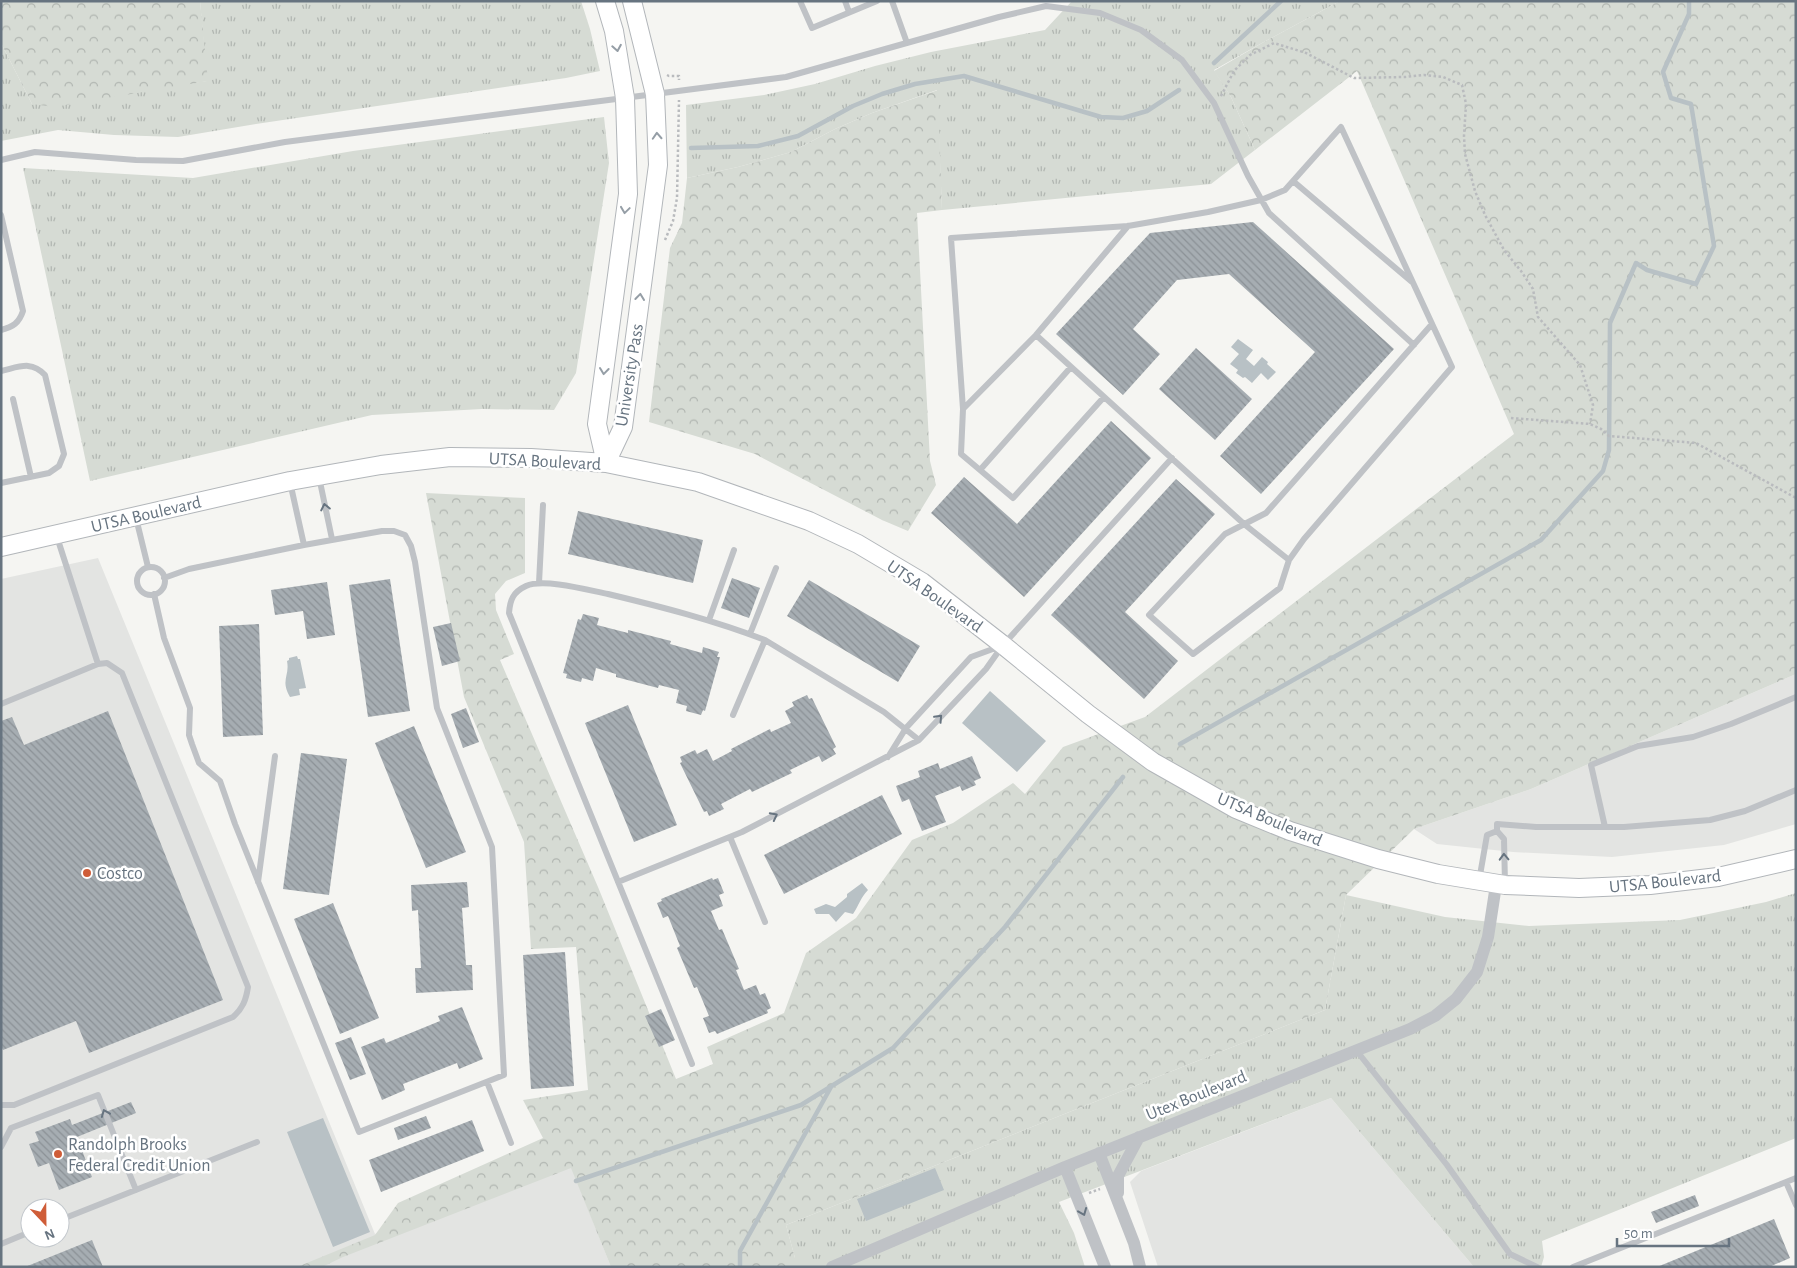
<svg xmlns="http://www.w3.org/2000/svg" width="1797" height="1268" font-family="'Alegreya Sans',sans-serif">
	<defs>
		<pattern id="grass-tufts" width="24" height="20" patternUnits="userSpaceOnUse" patternTransform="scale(1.25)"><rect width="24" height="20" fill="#d6dbd4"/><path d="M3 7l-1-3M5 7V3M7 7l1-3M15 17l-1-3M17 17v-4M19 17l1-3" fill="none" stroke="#b1b6b1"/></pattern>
		<pattern id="forest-crowns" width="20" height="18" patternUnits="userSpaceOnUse" patternTransform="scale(1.25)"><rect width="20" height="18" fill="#d6dbd4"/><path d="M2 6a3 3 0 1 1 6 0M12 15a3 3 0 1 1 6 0" fill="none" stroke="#b1b6b1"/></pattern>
		<pattern id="building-back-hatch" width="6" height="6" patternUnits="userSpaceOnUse" patternTransform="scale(1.25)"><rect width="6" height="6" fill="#a6adb2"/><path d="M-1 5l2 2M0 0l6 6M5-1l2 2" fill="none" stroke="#8b9196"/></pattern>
	</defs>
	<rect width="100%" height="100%" fill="#f5f5f2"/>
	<path fill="#e3e4e2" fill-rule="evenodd" d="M98,558L375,1234L567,1156L611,1267H1V579ZM30,1208H60V1238H30Z
		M1796,674V824L1724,845L1612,857L1513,852L1437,844L1414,829L1531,789Z
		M1331,1098L1474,1267H1158L1130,1182L1141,1171Z"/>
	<path fill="url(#grass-tufts)" d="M200,1H581L590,29L600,71L566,78L256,124L178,137L114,135L58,130L1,141V43L32,104L207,81Z
		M1072,1H1340L1262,43L1214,70L1231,97L1255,150L1211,184L942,210L937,90L872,113L835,129L791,152L738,167L687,178L686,105L764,95L815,84L875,66L931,52L1045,30Z
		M604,117L609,163L576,373L554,410L482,409L372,415L90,481L23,168L193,178L353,151Z
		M1796,893V1138L1542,1241L1544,1257L1541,1267H1474L1331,1098L1059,1202L1074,1233L1085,1267H795V1258L786,1225L1325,1010L1346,895L1445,917L1529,926L1680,920L1766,902Z"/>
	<path fill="url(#forest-crowns)" d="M1,1H200L208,81L54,107L32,104L1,43Z
		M1340,1H1796V674L1531,789L1414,829L1346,895L1325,1010L786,1225L795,1258V1267H611L571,1168L343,1257L322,1267H297L375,1235L398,1203L543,1138L523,1100L588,1090L576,947L531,949L524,842L464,697L426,493L525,498V573L506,581L495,594L496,610L514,654L500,660L598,887L676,1079L713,1064L707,1047L784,1013L806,953L856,918L912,840L953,823L1013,783L1025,794L1063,747L1145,717L1514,434L1357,71L1255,150L1231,97L1214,71L1262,43Z
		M938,90L942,210L917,213L930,461L936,485L908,531L882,520L755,454L649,422L670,248L682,223L687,178L738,167L791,152L835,129L872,113Z"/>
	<path fill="#b8c1c5" d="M1238,339L1253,350L1246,359L1254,366L1262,357L1268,362L1267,364L1276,372L1268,380L1261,373L1252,383L1245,377L1243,378L1236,373L1238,370L1230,364L1239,354L1231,347Z
		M297,656L298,659H300L306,688L299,689L300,695L290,697C280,680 290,676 287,661L289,660V658Z
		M990,691L1046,741L1017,772L962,723Z
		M862,883L868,890C861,897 859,905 853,914L845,912L836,922L829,914H816L814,909L826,904L835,907L847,897V894Z
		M323,1118L370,1232L333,1247L287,1132Z
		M935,1168L944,1190L866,1221L857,1199Z"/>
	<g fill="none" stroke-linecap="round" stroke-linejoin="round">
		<path stroke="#b8c1c5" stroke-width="4.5" d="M1214,63L1281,1
			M691,148L758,146L798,136L853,106L882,94L915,84L964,76L1101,117L1123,118L1147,111L1179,90
			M1180,744L1541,540L1603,471L1609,450L1610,323L1636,263L1647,270L1696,284L1714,246L1691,104L1671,98L1663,72L1689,14V1
			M576,1181L801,1105L893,1048L1005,927L1123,777
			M740,1267V1251L831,1087"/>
	</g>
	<path fill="url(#building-back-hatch)" d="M1253,222L1394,349L1261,494L1220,456L1315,352L1229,274L1177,280L1133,329L1160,354L1123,395L1056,334L1150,233Z
		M1196,348L1252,399L1215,440L1159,389Z
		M1111,421L1151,458L1024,597L931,513L964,477L1017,524Z
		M1176,479L1215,514L1125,612L1178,661L1144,699L1051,615Z
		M578,511L703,540L693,583L568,554Z
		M732,578L760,588L749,618L721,608Z
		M390,579L410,711L368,717L349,585Z
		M809,580L920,646L898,682L787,616Z
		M327,582L335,635L307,639L303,611L275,615L271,590Z
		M583,614L599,618L597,625L628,633V630L671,641L670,644L702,653L703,647L719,652L717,657H720L705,711L703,710L701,715L686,711L687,706L676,703L679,690L659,685L658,688L616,677V674L596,668L593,681L582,678L581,682L566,678L567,674L563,673L578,619L581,620Z
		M451,623L460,661L442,666L433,627Z
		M259,624L263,735L223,737L219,626Z
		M807,695L809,699L812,698L836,747L833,749L836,754L822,762L819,756L790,770L792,773L752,792L750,789L721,804L724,809L709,816L707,811L704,812L680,763L682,762L680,757L695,750L697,754L707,749L713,761L732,751L731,749L770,729L771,732L791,723L785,711L794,706L792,702Z
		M628,705L677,825L634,842L585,723Z
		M466,708L479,742L463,748L451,714Z
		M108,711L223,1000L89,1053L76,1021L3,1050L1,1046V721L12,717L24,745Z
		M414,726L466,852L426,868L375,743Z
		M301,753L347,759L329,895L283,889Z
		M972,756L981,778L974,781L976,785L962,791L960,786L935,796L946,822L922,831L909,799L902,802L896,786L920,777L918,771L938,763L940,769Z
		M882,795L902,834L784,894L764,855Z
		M712,878L713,880L718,878L724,893L719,895L723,906L711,911L719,930L722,929L739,969L736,970L744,990L756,985L760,995L765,993L771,1008L767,1010L768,1013L717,1034L715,1031L709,1033L703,1018L709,1016L697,987L694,988L677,948L680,946L668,916L663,918L657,903L662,901L661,899Z
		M467,882L469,907L462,908L466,965H472L473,990L416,993L415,968H421L418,910L412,911L411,885Z
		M333,903L379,1018L340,1034L294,919Z
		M565,952L574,1086L531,1089L523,955Z
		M462,1007L483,1059L459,1069L457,1063L403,1084L405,1090L382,1100L361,1047L384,1038L386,1043L440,1021L438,1016Z
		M661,1009L675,1040L659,1047L645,1016Z
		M351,1037L366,1074L350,1080L335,1043Z
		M131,1102L136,1113L77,1137L92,1177L59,1190L49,1163L38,1167L29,1144L39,1141L35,1132L70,1119L72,1125Z
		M426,1116L431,1128L398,1140L394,1128Z
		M472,1120L484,1151L381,1192L369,1160Z
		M1695,1195L1699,1206L1656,1223L1651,1212Z
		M1774,1219L1790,1258L1769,1267H1657Z
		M92,1240L103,1267H25Z"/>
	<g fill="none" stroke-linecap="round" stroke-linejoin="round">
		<defs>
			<path id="secondary" d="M605,1L614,31L625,98L628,194L597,424L606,463
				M606,463L623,427L658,165L655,94L632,1
				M1,547L290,481L381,465L450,457L531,458L606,463L698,482L809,521L858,544L922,582L1003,645L1088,714L1153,762L1236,809L1290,831L1378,859L1438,874L1505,885L1579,888L1650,885L1718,877L1796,859"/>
		</defs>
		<use href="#secondary" stroke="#b2b6ba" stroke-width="20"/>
		<path stroke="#b9bbbe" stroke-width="2.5" stroke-dasharray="2.5 2.5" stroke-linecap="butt" d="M667,75L669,76H679V80
			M1221,96L1234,71L1250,55L1274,43L1306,53L1354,78L1405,77L1424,75L1443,77L1462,85L1466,104L1464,136L1465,154L1475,191L1485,215L1504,250L1521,271L1533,289L1538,317L1580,365L1593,405L1590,424
			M665,240L673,221L677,198L679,100
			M1511,418L1590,424L1601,429L1609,436L1696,443L1796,498
			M1089,1193L1100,1189"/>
		<path stroke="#bfc2c6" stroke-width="6" d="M800,1L812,28L877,1
			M845,1L849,12
			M892,1L907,43
			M1,160L35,152L136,160L183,161L285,142L786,77L999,17L1046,6L1100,13L1141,30L1182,60L1214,103L1248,176L1269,213L1414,345
			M1293,181L1412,282
			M1,215L23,311C19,323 13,327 1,330
			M1128,226L1036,335L1244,524L1289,560
			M1036,335L963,409L951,238L1128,226L1208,212L1261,200L1285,190L1341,127C1378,207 1415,287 1452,367L1304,539L1289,560L1280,588L1193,654L1149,615L1225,534L1266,513L1432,324
			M1071,367L980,470L1013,498L1104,397
			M1,371C19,367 31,360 45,375L64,454L59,466L49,473L1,483
			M13,399L31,477
			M963,409L961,454L980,470
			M319,477L332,539
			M290,482L304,545
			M136,518L148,567
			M57,537L98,664
			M137 581a14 14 0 1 1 28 0a14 14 0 1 1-28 0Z
			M539,583L543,505
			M154,594L164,638L190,708L189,735L192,744L199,763L220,781L235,824L359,1132L504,1075L492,847L437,708L415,562L411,546L405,535L394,531H382L304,545L189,569L164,578
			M709,620L734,550
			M750,634L776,568
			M1,704L98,664L107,663L122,673L248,987C246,1000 243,1008 233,1017L14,1105H1
			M733,715L765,640
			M888,757L906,728L971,657L1001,646
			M1605,827L1591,765L1638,746L1693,737L1731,724L1796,697
			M730,837L765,922
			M1479,881L1487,835L1497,831
			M258,882L275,756
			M618,882L742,832L919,740L986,669L1003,645L1172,458
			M1505,884L1504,839L1497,831V824L1536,827H1624L1710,820L1745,811L1796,790
			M1356,1050L1447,1165L1510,1254L1537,1267
			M692,1064L509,613C510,600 513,592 526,586C544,578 588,590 608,594C662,607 713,620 765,640L884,712L919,740
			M487,1082L511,1143
			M1,1147L11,1128L98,1095L136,1190
			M1786,1182L1796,1205
			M60,1220L257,1142
			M1,1244L30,1232
			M1573,1267L1796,1178"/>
		<path stroke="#bfc2c6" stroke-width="12" d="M1099,1153L1134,1243L1140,1267
			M1065,1167L1105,1267
			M1118,1193V1176L1139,1137
			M832,1267L1065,1167L1410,1029L1435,1016L1456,999L1477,972L1488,937L1496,885"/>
		<use href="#secondary" stroke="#fff" stroke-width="18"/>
	</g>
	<defs><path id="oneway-chevron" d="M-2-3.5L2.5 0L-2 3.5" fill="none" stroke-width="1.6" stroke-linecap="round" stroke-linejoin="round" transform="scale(1.25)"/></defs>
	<g stroke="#959ea6">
		<use href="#oneway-chevron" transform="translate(617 48) rotate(80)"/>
		<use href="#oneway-chevron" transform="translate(657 136) rotate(-93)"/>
		<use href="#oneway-chevron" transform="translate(625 210) rotate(98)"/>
		<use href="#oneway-chevron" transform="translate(640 297) rotate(-83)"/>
		<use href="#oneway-chevron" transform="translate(604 371) rotate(97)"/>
	</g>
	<g stroke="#677480">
		<use href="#oneway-chevron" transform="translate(325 507) rotate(-102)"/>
		<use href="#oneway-chevron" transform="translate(939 718) rotate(-47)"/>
		<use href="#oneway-chevron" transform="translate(774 816) rotate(-27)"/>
		<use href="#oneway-chevron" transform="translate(1504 857) rotate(-92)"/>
		<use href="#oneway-chevron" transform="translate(105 1113) rotate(-112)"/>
		<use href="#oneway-chevron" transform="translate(1083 1212) rotate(68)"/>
	</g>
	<g fill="#cf5d38" stroke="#fff" stroke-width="2">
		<circle cx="87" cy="873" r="5"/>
		<circle cx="58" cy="1154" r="5"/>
	</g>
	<g text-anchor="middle" stroke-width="5" stroke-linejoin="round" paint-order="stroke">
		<g font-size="18" fill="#677480" stroke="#fff">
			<text transform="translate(629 375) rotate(-81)" y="6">University Pass</text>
			<text transform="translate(545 461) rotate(3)" y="6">UTSA Boulevard</text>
			<text transform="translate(146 514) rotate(-13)" y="6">UTSA Boulevard</text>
			<text transform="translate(935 596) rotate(35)" y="6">UTSA Boulevard</text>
			<text transform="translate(1270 819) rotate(23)" y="6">UTSA Boulevard</text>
			<text transform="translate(1665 881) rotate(-6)" y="6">UTSA Boulevard</text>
			<text transform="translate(1196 1095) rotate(-22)" y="6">Utex Boulevard</text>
		</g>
		<g font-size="18" fill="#677480" stroke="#fff" text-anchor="start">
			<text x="97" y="879">Costco</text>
			<text x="68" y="1150">Randolph Brooks<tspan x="68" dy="21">Federal Credit Union</tspan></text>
		</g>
	</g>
	<rect width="1797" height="1268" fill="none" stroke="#677480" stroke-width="5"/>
	<g transform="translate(45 1223) rotate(158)"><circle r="24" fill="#ffffff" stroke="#c2c7cc"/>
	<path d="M0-4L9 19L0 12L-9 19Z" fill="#cf5d38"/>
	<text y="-8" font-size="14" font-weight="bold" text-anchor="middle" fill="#677480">N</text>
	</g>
	<path d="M1617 1238v8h112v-8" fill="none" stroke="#677480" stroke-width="2.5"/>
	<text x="1624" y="1238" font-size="15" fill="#677480" stroke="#ffffff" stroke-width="4" paint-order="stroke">50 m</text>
</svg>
